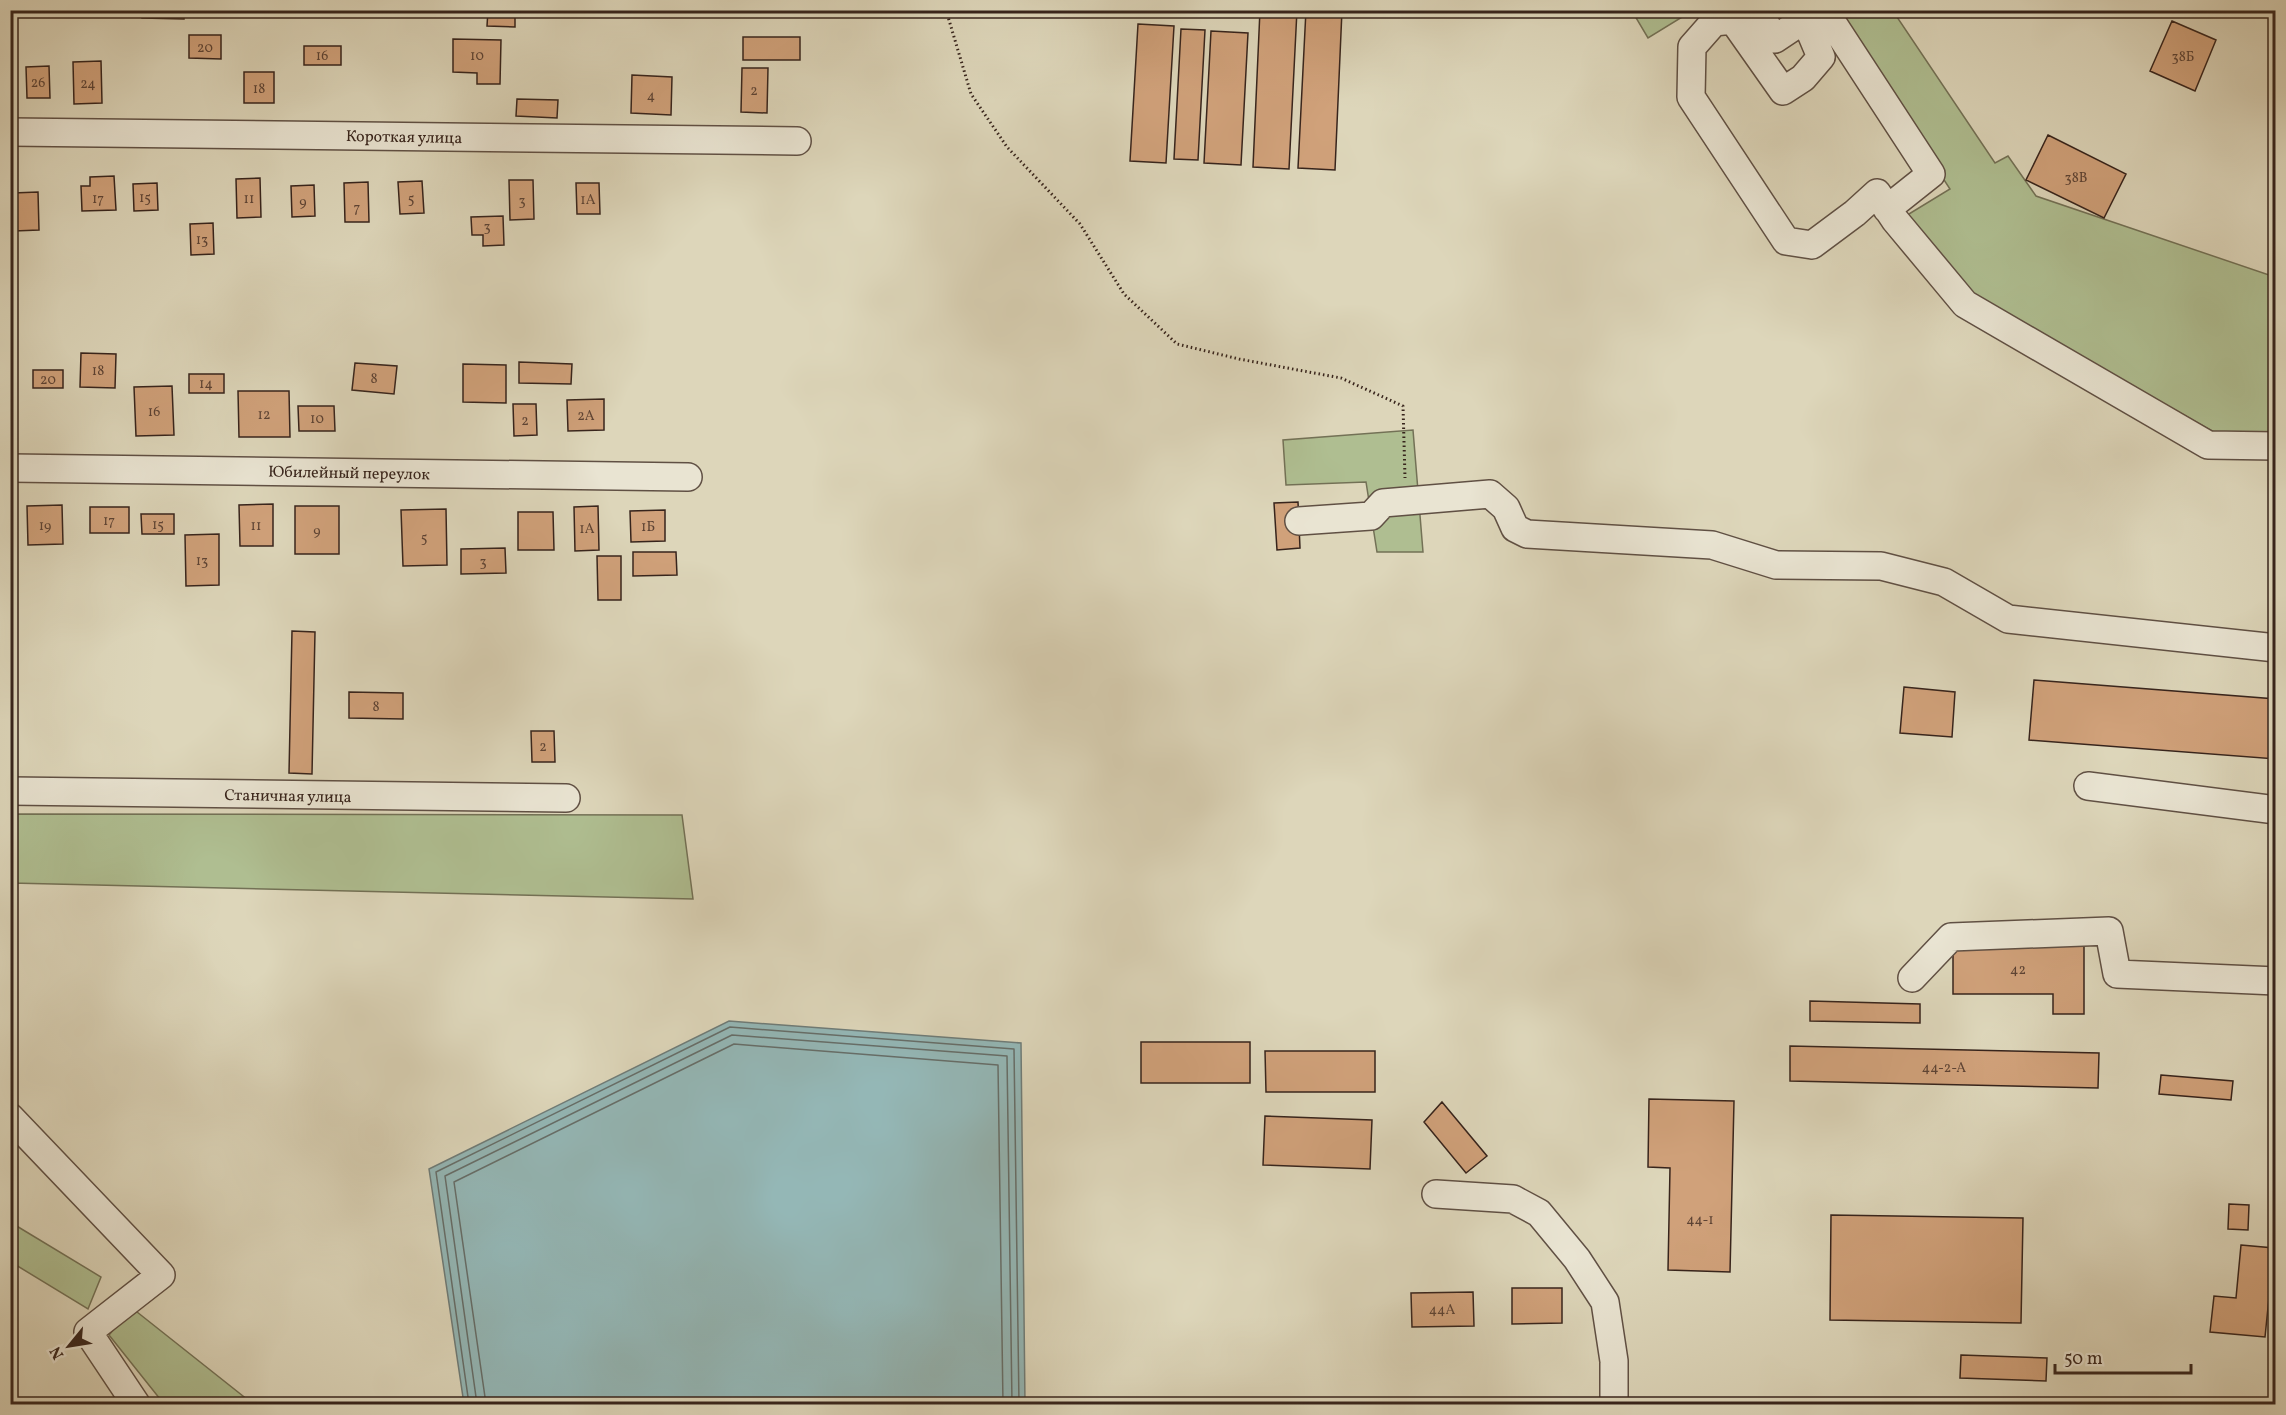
<svg xmlns="http://www.w3.org/2000/svg" width="2286" height="1415" font-family="Vollkorn,serif">
	<rect width="100%" height="100%" fill="#ddd6ba"/>
	<filter id="stains"><feTurbulence type="fractalNoise" baseFrequency=".00333" numOctaves="4"/><feColorMatrix values="0 0 0 0 .2 0 0 0 0 .09 0 0 0 0 .02 0 0 0 .5 -.17"/></filter>
	<radialGradient id="worn" r=".72"><stop offset=".6" stop-color="#630" stop-opacity="0"/><stop offset="1" stop-color="#630" stop-opacity=".3"/></radialGradient>
	<path fill="#afbe91" stroke="#737156" stroke-width="1.5" d="M1632,11H1692L1648,38Z
		M1834,11H1893L1995,163L2008,156L2036,196L2275,277V433L2214,432L1970,295L1904,217L1950,189Z
		M1413,430L1423,552H1377L1366,482L1286,485L1283,440Z
		M11,814L682,815L693,899L11,883Z
		M10,1222L101,1277L88,1309L11,1262Z
		M132,1308L253,1404H164L109,1335Z"/>
	<path fill="#94b7b6" stroke="#6f7c78" stroke-width="1.5" d="M729,1021L1021,1043L1025,1404H464L429,1169Z"/>
	<g fill="none" stroke-linecap="round" stroke-linejoin="round">
		<path stroke="#666e69" stroke-width="1.5" d="M469,1404L436,1172L730,1027L1014,1049L1019,1404
			M477,1404L445,1176L732,1035L1007,1056L1012,1404
			M486,1404L454,1182L734,1044L998,1065L1003,1404"/>
	</g>
	<path fill="#d0a17a" stroke="#37241c" stroke-width="1.5" d="M142,10H184V19L142,18Z
		M488,10H515V27L487,26Z
		M1260,10H1297L1289,169L1253,167Z
		M1306,10H1342L1335,170L1298,168Z
		M2172,21L2216,40L2195,91L2150,71Z
		M1138,24L1174,26L1166,163L1130,161Z
		M1181,29L1205,30L1198,160L1174,159Z
		M1211,31L1248,33L1241,165L1204,163Z
		M189,35H221V59L189,58Z
		M743,37H800V60H743Z
		M453,39L501,40L500,84H477V73L453,72Z
		M304,46H341V65H304Z
		M101,61L102,103L74,104L73,62Z
		M49,66L50,98H27L26,67Z
		M742,68H768L767,113L741,112Z
		M244,72H274V103H244Z
		M632,75L672,77L671,115L631,113Z
		M517,99L558,100L557,118L516,116Z
		M2048,135L2126,174L2104,218L2026,180Z
		M114,176L116,210L82,211L81,186H90V177Z
		M260,178L261,217L237,218L236,179Z
		M509,180H533L534,219L510,220Z
		M422,181L424,213L400,214L398,182Z
		M368,182L369,222H345L344,183Z
		M157,183L158,210L134,211L133,184Z
		M576,183H599L600,214H577Z
		M314,185L315,216L292,217L291,186Z
		M38,192L39,230L14,231L13,193Z
		M503,216L504,245L483,246V235H472L471,217Z
		M213,223L214,254L191,255L190,224Z
		M81,353L116,354L115,388L80,387Z
		M519,362L572,364L571,384L519,383Z
		M355,363L397,366L394,394L352,390Z
		M463,364L506,365V403L463,402Z
		M33,370H63V388H33Z
		M189,374H224V393H189Z
		M172,386L174,435L136,436L134,387Z
		M238,391H289L290,437H239Z
		M604,399V430L568,431L567,400Z
		M513,404H536L537,435L514,436Z
		M298,406H334L335,431H299Z
		M1298,502L1300,548L1277,550L1274,503Z
		M273,504V546H240L239,505Z
		M62,505L63,544L28,545L27,506Z
		M295,506H339V554H295Z
		M598,506L599,550L575,551L574,507Z
		M90,507H129V533H90Z
		M446,509L447,565L403,566L401,510Z
		M665,510V541L631,542L630,511Z
		M518,512H553L554,550H518Z
		M141,514H174V534H142Z
		M219,534V585L186,586L185,535Z
		M505,548L506,573L461,574V549Z
		M633,552H676L677,575L633,576Z
		M597,556H621V600H598Z
		M292,631L315,632L312,774L289,773Z
		M2034,680L2276,699V759L2029,740Z
		M1904,687L1955,692L1952,737L1900,733Z
		M349,692L403,693V719L349,718Z
		M531,731H554L555,762H532Z
		M2084,934V1014H2053V994H1953V943Z
		M1810,1001L1920,1004V1023L1810,1021Z
		M1141,1042H1250V1083H1141Z
		M1790,1046L2099,1053L2098,1088L1790,1081Z
		M1265,1051H1375V1092H1266Z
		M2161,1075L2233,1081L2231,1100L2159,1094Z
		M1649,1099L1734,1101L1730,1272L1668,1270L1670,1168L1648,1167Z
		M1442,1102L1487,1156L1466,1173L1424,1122Z
		M1265,1116L1372,1120L1370,1169L1263,1165Z
		M2229,1204L2249,1205L2248,1230L2228,1229Z
		M1831,1215L2023,1218L2021,1323L1830,1320Z
		M2241,1245L2274,1248L2265,1337L2210,1332L2214,1296L2236,1298Z
		M1512,1288H1562V1323L1512,1324Z
		M1473,1292L1474,1326L1412,1327L1411,1293Z
		M1961,1355L2047,1358L2046,1381L1960,1378Z"/>
	<g fill="none" stroke-linecap="round" stroke-linejoin="round">
		<defs>
			<path id="minor" d="M1757,10L1775,39L1805,19L1821,57L1803,78L1783,91L1733,20L1714,22L1692,47L1691,97L1786,241L1812,245L1855,213L1877,193L1895,220L1965,304L2208,445L2276,446
				M1824,10L1931,174L1887,209
				M10,132L797,141
				M10,468L688,477
				M1299,521L1371,516L1383,503L1490,494L1506,508L1515,528L1527,534L1712,545L1776,565L1881,566L1944,582L2008,619L2276,648
				M2088,786L2276,810
				M10,791L566,798
				M1912,978L1951,937L2109,931L2117,974L2276,981
				M10,1117L161,1275L88,1332L136,1404
				M1436,1194L1513,1199L1539,1213L1577,1259L1605,1302L1614,1361V1404"/>
		</defs>
		<use href="#minor" stroke="#605044" stroke-width="30"/>
		<path stroke="#37241c" stroke-width="3" stroke-dasharray="1.5 3" stroke-linecap="butt" d="M946,10L971,94L1007,147L1080,224L1124,294L1177,344L1239,359L1341,378L1403,406L1405,478"/>
		<use href="#minor" stroke="#e9e4d2" stroke-width="27"/>
	</g>
	<g text-anchor="middle" stroke-width="4.5" stroke-linejoin="round" paint-order="stroke">
		<g font-size="14" fill="#5d4334">
			<text x="205" y="52">20</text>
			<text x="322" y="60">16</text>
			<text x="477" y="60">10</text>
			<text x="2183" y="61">38Б</text>
			<text x="38" y="87">26</text>
			<text x="88" y="88">24</text>
			<text x="259" y="93">18</text>
			<text x="754" y="95">2</text>
			<text x="651" y="100">4</text>
			<text x="2076" y="182">38В</text>
			<text x="145" y="202">15</text>
			<text x="98" y="203">17</text>
			<text x="249" y="203">11</text>
			<text x="411" y="203">5</text>
			<text x="588" y="204">1А</text>
			<text x="522" y="205">3</text>
			<text x="303" y="206">9</text>
			<text x="357" y="212">7</text>
			<text x="487" y="231">3</text>
			<text x="202" y="244">13</text>
			<text x="98" y="375">18</text>
			<text x="374" y="383">8</text>
			<text x="48" y="384">20</text>
			<text x="206" y="388">14</text>
			<text x="154" y="416">16</text>
			<text x="264" y="419">12</text>
			<text x="586" y="420">2А</text>
			<text x="317" y="423">10</text>
			<text x="525" y="425">2</text>
			<text x="109" y="525">17</text>
			<text x="158" y="529">15</text>
			<text x="45" y="530">19</text>
			<text x="256" y="530">11</text>
			<text x="648" y="531">1Б</text>
			<text x="587" y="533">1А</text>
			<text x="317" y="535">9</text>
			<text x="424" y="542">5</text>
			<text x="202" y="565">13</text>
			<text x="483" y="566">3</text>
			<text x="376" y="711">8</text>
			<text x="543" y="751">2</text>
			<text x="2018" y="974">42</text>
			<text x="1944" y="1072">44-2-А</text>
			<text x="1700" y="1224">44-1</text>
			<text x="1442" y="1314">44А</text>
		</g>
		<g font-size="16" fill="#37241c" stroke="#e9e4d2">
			<text transform="translate(404 136) rotate(1)" y="6">Короткая улица</text>
			<text transform="translate(349 472) rotate(1)" y="6">Юбилейный переулок</text>
			<text transform="translate(288 795) rotate(1)" y="6">Станичная улица</text>
		</g>
	</g>
	<rect width="2286" height="1415" fill="none" stroke="#ddd6ba" stroke-width="36"/>
	<rect x="12" y="12" width="2262" height="1391" fill="none" stroke="#37241c" stroke-width="3"/>
	<rect x="18" y="18" width="2250" height="1379" fill="none" stroke="#37241c" stroke-width="1.5"/>
	<g transform="translate(69 1346) rotate(240)" stroke="#e9e4d2" stroke-width="4.5" paint-order="stroke">
	<path d="M0-4.5L10 22L0 15L-10 22Z" fill="#37241c"/>
	<text y="-9" font-size="16" font-weight="bold" text-anchor="middle" fill="#37241c">N</text>
	</g>
	<path d="M2055 1364v9h136v-9" fill="none" stroke="#37241c" stroke-width="3"/>
	<text x="2064" y="1364" font-size="18" fill="#37241c" stroke="#e9e4d2" stroke-width="4.5" paint-order="stroke">50 m</text>
	<rect width="100%" height="100%" filter="url(#stains)"/>
	<rect width="100%" height="100%" fill="url(#worn)"/>
</svg>
